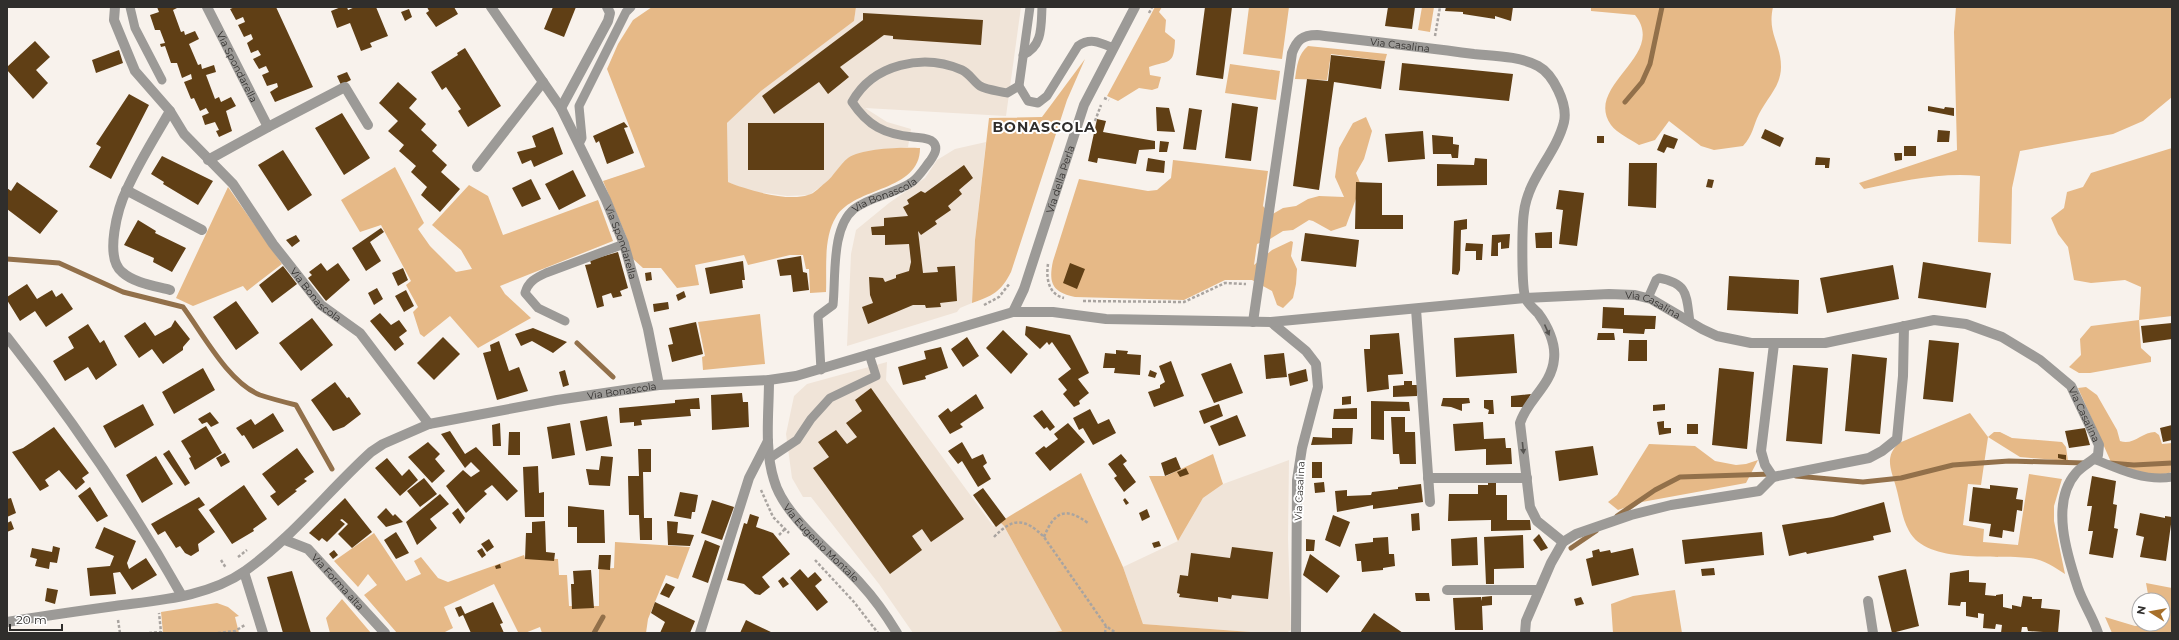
<svg xmlns="http://www.w3.org/2000/svg" width="2179" height="640" font-family="Montserrat,sans-serif">
	<rect width="100%" height="100%" fill="#f8f2ec"/>
	<path fill="#f0e4d8" d="M856,7H1021L1006,116L865,108L887,122L911,129L908,147L864,152L849,158L827,182L809,195L787,196L750,191L727,182V123L761,91L854,21Z
		M986,142L975,240L972,303L960,308L957,312L847,346L851,254L856,230L889,203L925,178L937,160L955,149Z
		M887,362L886,380L993,526L1000,522L1004,526L1062,631L1048,633H913L879,584L811,497H803L792,478L786,434L794,396L807,384Z
		M1289,460L1288,539L1291,630L1286,633H1264L1143,624L1123,567L1178,541L1203,498L1223,484Z"/>
	<path fill="#e6b987" d="M652,7H856L854,21L761,91L727,123L728,182C747,190 788,202 808,195C814,194 821,186 825,183C834,176 839,165 848,158C862,148 904,147 920,148C920,192 855,186 836,217C823,238 827,269 826,292L810,293L809,269H806L803,255H790L748,265L744,255L695,265L699,285L677,288L661,268H643L632,258L626,236L603,181L645,167L607,69L618,44L633,20Z
		M1155,7H1162L1159,12L1166,20L1165,32L1175,40C1174,65 1170,60 1149,67L1150,75L1161,77L1158,88L1152,90L1139,88L1118,101L1107,96Z
		M1249,7H1289L1282,59L1243,54Z
		M1422,7H1434L1430,32L1418,30Z
		M1591,7H1773C1767,34 1781,43 1781,67C1781,86 1767,98 1759,114C1753,126 1753,135 1743,146L1714,150L1701,146L1669,121L1655,140L1639,145C1630,139 1617,133 1611,125C1583,85 1668,56 1635,15L1591,11Z
		M1956,7H2172V97L2143,121L2113,134L2020,151L2012,188L2011,244L1978,242L1980,176C1941,172 1902,181 1864,189L1859,183L1957,150L1954,32Z
		M1308,46L1387,54L1385,61L1331,54L1327,80L1295,79C1297,66 1298,54 1308,46Z
		M1085,59L1067,100L1011,272C1001,292 992,296 972,303L975,240L989,118L1042,117Z
		M1230,64L1280,71L1276,100L1225,93Z
		M1366,117L1372,131L1364,159L1356,173L1361,185L1346,226L1331,231L1313,221L1309,220L1293,230L1283,231L1270,239L1257,244L1254,265L1272,250L1291,241L1293,242L1291,256L1297,269L1296,284L1293,298L1283,308L1277,305L1272,291L1252,280H1225L1184,300L1075,297C1053,292 1048,284 1053,261L1079,179L1148,191L1157,190L1171,178L1173,160L1268,171L1263,206L1271,215L1283,208L1296,206L1308,199L1319,196L1344,197L1335,177L1339,148L1353,123Z
		M2172,148V316L2139,320L2141,348L2151,357V362L2090,373H2079L2069,367L2081,355L2080,339L2091,326L2139,320L2141,287L2125,280L2091,283L2074,280L2068,247L2058,234L2051,218L2064,208L2067,192L2083,187L2091,173Z
		M395,167L424,223L418,229L430,246L456,272L472,269L461,250L432,225L469,185L488,196L503,235L598,200L613,241L500,286L505,294L531,318L478,348L450,316L424,337L420,334L413,312L418,307L406,285L411,281L381,225L360,232L341,200Z
		M228,187L282,264L247,291L243,286L193,306L176,298Z
		M760,314L765,364L703,370L702,357L705,356L698,322Z
		M2086,387L2097,395L2117,430L2120,441C2133,446 2142,432 2155,432L2159,435L2162,444L2172,443V472C2153,479 2128,468 2111,462L2078,388Z
		M1970,413L1988,437L1994,432H2000L2012,438L2062,442L2066,447L2068,461L2020,457L1988,437L1981,485L1968,484L1963,525L1984,529L1983,542L2018,545L2029,474L2062,479L2054,506V521L2065,574C2054,567 2042,559 2029,558C1997,554 1927,565 1909,531C1902,519 1900,501 1896,487C1891,469 1884,457 1899,443Z
		M1649,444L1695,446L1715,461L1736,465L1746,464L1758,460L1746,483L1642,502L1618,510L1608,502L1617,495Z
		M1213,454L1223,484L1203,498L1178,541L1149,476H1166Z
		M1081,473L1123,567L1143,624L1264,633H1048L1062,631L1004,526L1000,522Z
		M374,533L406,581L421,574L414,561L421,557L438,578L448,582L524,555L525,558L558,559L559,575H567L569,606H599V569L614,568L615,542L690,547L678,579L666,575L648,619L646,633H542L540,627L525,633H516L518,632L494,584L444,607L453,628L443,633H397L364,595L377,585L368,574L358,587L334,561Z
		M2146,583L2172,588V633H2112L2105,617L2135,626L2163,624V600H2149Z
		M1675,590L1682,633H1613L1611,604L1633,596Z
		M342,599L371,633H330L326,618Z
		M217,603L228,607L239,616L235,617L239,633H163L161,612Z"/>
	<g fill="none" stroke-linecap="round" stroke-linejoin="round">
		<path stroke="#92704a" stroke-width="5" d="M1625,102L1642,82L1650,64L1662,7
			M7,259L59,263L123,292L183,307C203,334 228,382 260,395C272,399 284,402 296,405L332,469
			M577,343L613,377
			M2109,463L2134,465L2172,463
			M1796,476L1863,482L1901,478L1953,465L2009,461L2085,463
			M1617,516L1655,490L1680,477L1772,474
			M1571,548L1596,531
			M594,633L603,617"/>
	</g>
	<path fill="#603f15" d="M157,7H179L173,10L181,32L184,31L185,35L195,31L199,39L189,44L198,65L201,64L202,69L214,65L216,72L206,75L215,99L219,97L221,102L231,97L236,106L226,111L232,131L219,137L216,131L219,130L215,122L205,125L202,116L209,113L206,108L200,111L194,98L191,99L184,82L192,79L191,74L182,78L177,63H171L165,46L161,47L160,44L165,43L160,30H155L150,15L159,12Z
		M235,7H276L313,87L275,102L270,92L278,87L277,83L267,86L262,75L269,72L266,66L259,69L253,59L261,55L258,50L251,53L247,43L253,39L251,34L244,37L238,25L245,22L243,17L236,20L230,9Z
		M341,7H347L348,10L355,7H376L388,36L370,43L372,47L361,51L350,23L337,28L331,11Z
		M427,7H454L458,14L436,27L426,13L429,11Z
		M553,7H576L564,37L544,29Z
		M1205,7H1232L1223,79L1196,75Z
		M1388,7H1415L1412,29L1385,26Z
		M1446,7H1513L1511,21L1495,16V19L1463,14V12L1445,11Z
		M409,9L412,17L405,21L401,12Z
		M863,13L983,20L981,45L893,39V36L884,35L840,67L849,77L828,94L819,82L774,114L762,96L863,20Z
		M35,41L50,57L36,70L48,83L33,99L7,70V67Z
		M465,48L501,106L468,127L458,111L461,109L446,87L442,90L431,72L458,55L457,53Z
		M119,50L123,63L96,73L92,60Z
		M1331,55L1385,61L1381,89L1334,82L1319,190L1293,186L1307,79L1328,81Z
		M1402,63L1513,74L1509,101L1399,90Z
		M347,72L351,80L341,85L337,76Z
		M398,82L417,99L409,108L426,124L421,130L437,145L432,151L447,165L441,172L460,189L440,212L421,195L427,187L411,172L416,166L399,151L404,145L388,131L398,121L379,103Z
		M129,94L149,105L111,179L89,167L101,147L96,144Z
		M1232,103L1258,107L1251,161L1225,158Z
		M1928,106L1944,109L1945,107L1954,108V116L1928,111Z
		M1156,107L1169,108L1175,132L1157,131Z
		M1189,108L1202,110L1196,150L1183,149Z
		M342,113L370,158L344,175L315,128Z
		M1097,119L1106,121L1103,132L1155,141V149L1139,150L1136,164L1098,158L1097,163L1088,161Z
		M624,122L628,127L624,128L634,153L607,164L599,141L596,143L593,136Z
		M748,123H824V170H748Z
		M553,127L563,154L534,167L531,160L522,164L517,152L536,147L532,136Z
		M1765,129L1784,138L1780,147L1761,138Z
		M1938,130L1950,131L1949,142H1937Z
		M1423,131L1425,159L1388,162L1385,134Z
		M1664,134L1678,139L1674,149L1667,147L1664,153L1657,150Z
		M1432,135L1453,137V144L1459,145L1458,158H1452L1451,154H1433Z
		M1597,136H1604V143H1597Z
		M1160,141L1169,142L1167,152H1159Z
		M1904,146H1916V156H1904Z
		M283,150L312,195L288,211L258,165Z
		M1894,153H1902V160L1895,161Z
		M162,156L213,181L198,205L163,184L164,182L151,174Z
		M1816,157L1830,158L1829,168H1825V165H1815Z
		M1148,158L1165,161L1164,173L1146,171Z
		M1475,158L1487,159V185L1437,186V164L1474,165Z
		M1629,163H1657L1656,208L1628,206Z
		M964,165L973,178L959,190L962,194L948,206L951,210L935,221L937,224L921,235L918,231L923,273L938,272L937,267L955,266L957,301L940,303L941,307L926,308L925,305H913L868,324L862,307L873,303L870,295L869,277L883,278L885,282L896,278V275L909,271L911,262L909,244L885,245V235H872L871,227L884,226V218L908,216L903,207L909,204L907,200L921,191L925,193Z
		M573,170L586,196L559,210L545,184Z
		M531,179L541,199L522,207L512,188Z
		M1708,179L1714,180L1712,188L1706,187Z
		M17,182L58,211L40,234L7,209V188L11,191Z
		M1356,182L1382,183V215H1403V229H1355Z
		M1559,190L1584,193L1577,246L1559,244L1563,210L1556,209Z
		M1467,219V229L1461,230L1460,270L1458,275L1452,274L1454,221Z
		M138,220L156,231L155,233L186,248L172,272L153,262L154,258L124,245Z
		M381,228L384,232L370,242L381,261L366,271L352,248Z
		M1552,232V248H1536L1535,233Z
		M1305,233L1359,240L1356,267L1301,261Z
		M1510,234L1509,248L1501,249V242L1498,243V256H1491L1492,235Z
		M296,235L300,241L292,247L286,240Z
		M1466,243L1483,244L1482,260H1476V251H1465Z
		M618,252L628,288L620,291L622,296L613,298L611,293L602,296L604,306L597,308L585,265L591,264L590,260Z
		M801,256L803,272L807,273L809,290L793,292L791,275L780,276L777,260Z
		M743,261L745,280H742L743,288L710,294L705,268Z
		M1923,262L1991,273L1986,308L1918,298Z
		M321,263L327,271L338,263L350,280L326,301L308,278L312,275L309,272Z
		M1070,263L1085,269L1077,289L1063,283Z
		M1893,265L1899,299L1827,313L1820,278Z
		M283,266L297,284L272,303L259,285Z
		M403,268L408,280L398,286L392,273Z
		M651,272L652,280L646,281L645,273Z
		M1729,276L1799,280L1798,314L1727,310Z
		M27,284L37,299L52,290L56,297L62,293L73,309L46,327L35,311L20,321L7,300V297Z
		M377,288L383,299L374,305L368,293Z
		M406,290L414,306L404,312L395,296Z
		M684,291L686,297L678,301L676,295Z
		M236,301L259,333L236,350L213,317Z
		M668,302L669,309L654,312L653,304Z
		M1603,307L1624,308V315L1656,316L1655,329H1645L1644,334L1623,333V329L1602,328Z
		M380,313L391,325L399,320L407,331L399,337L404,344L395,351L370,321Z
		M312,318L333,345L301,371L279,343Z
		M175,320L190,339L183,347V350L163,364L152,349L139,358L124,336L145,322L155,336L171,327Z
		M696,322L703,354L672,362L668,345L673,344L669,328Z
		M2172,323V339L2143,343L2141,326Z
		M88,324L100,343L104,340L117,365L96,380L88,367L65,381L53,361L74,348L68,337Z
		M1026,326L1070,335L1089,373L1078,379L1089,393L1079,401L1080,404L1074,407L1063,394L1067,390L1058,379L1071,369L1052,342L1049,345L1047,342L1040,349L1025,335Z
		M533,328L567,342L553,353L532,341L521,346L515,334Z
		M1003,330L1028,354L1011,374L986,348Z
		M1399,333L1403,374L1388,375L1389,389L1367,392L1364,349H1370V335Z
		M1598,333H1614L1615,340H1597Z
		M1514,334L1517,373L1456,377L1454,338Z
		M443,337L460,354L434,380L417,363Z
		M967,337L979,356L963,367L951,349Z
		M1629,340H1647V361H1628Z
		M1929,340L1959,343L1953,402L1923,399Z
		M499,341L509,371L519,367L528,391L497,400L483,353L491,351L490,345Z
		M941,347L948,368L925,376L926,379L903,385L898,367L926,359L924,351Z
		M1116,350L1128,351L1127,354L1141,355L1140,375L1114,373L1115,368H1103L1105,353L1116,354Z
		M1284,353L1287,377L1266,379L1264,355Z
		M1852,354L1887,358L1880,434L1845,431Z
		M1171,361L1184,396L1154,407L1148,392L1160,388V385L1165,382L1159,366Z
		M1231,363L1243,393L1214,403L1201,374Z
		M1793,365L1828,368L1822,444L1786,441Z
		M203,368L215,390L174,414L162,392Z
		M1719,368L1754,372L1747,449L1712,445Z
		M1306,369L1308,381L1290,386L1288,374Z
		M565,370L569,385L563,387L559,372Z
		M1150,370L1157,373L1155,378L1148,376Z
		M1404,381H1412V385H1417V396L1393,397V386L1404,385Z
		M335,382L347,398L349,397L361,414L344,427L333,431L311,400Z
		M871,388L964,519L931,542L922,529L912,536L922,550L890,574L813,468L829,457L818,442L836,430L847,444L857,437L846,423L862,411L855,400Z
		M742,393L743,402H748L749,427L712,430L711,395Z
		M976,394L984,408L960,424L963,427L950,434L938,416L948,408L951,412Z
		M1531,394L1524,407H1511V396Z
		M1351,396V404L1342,405V397Z
		M699,398L700,409H690L691,416L641,420L642,425L634,426V422L620,423L619,408L675,403V400Z
		M1443,398H1469L1470,403L1462,404V411L1451,407L1441,406Z
		M1484,400H1493L1494,414H1488L1489,410L1484,408Z
		M1371,401L1409,402L1410,411H1384V440L1371,439Z
		M143,404L154,425L115,448L103,426Z
		M1219,404L1223,416L1204,424L1199,411Z
		M1665,404V410L1653,411V405Z
		M1357,408V419H1333L1334,409Z
		M1090,409L1098,424L1109,419L1116,433L1093,445L1083,428L1079,430L1073,418Z
		M1042,410L1055,427L1050,431L1047,427L1044,429L1033,416Z
		M210,412L219,423L211,427L207,422L202,424L198,419Z
		M273,413L284,431L253,449L244,435L242,436L236,428L251,419L255,425Z
		M1237,415L1246,436L1219,446L1210,426Z
		M607,416L612,446L586,451L580,421Z
		M1391,417H1405V432H1415L1416,464H1400L1399,454H1393Z
		M1664,421V428H1671V433L1659,435L1657,422Z
		M1483,422L1484,439L1505,438L1506,448H1511L1512,464L1486,465V449L1455,451L1453,424Z
		M500,423L501,446H493L492,425Z
		M570,423L575,455L552,459L547,427Z
		M1068,423L1085,442L1050,471L1035,453L1044,446L1046,448L1058,439L1054,434Z
		M1687,424H1698V434H1687Z
		M2172,425V440L2163,442L2160,428Z
		M206,426L222,453L195,470L189,458L191,457L181,441Z
		M54,427L89,473L82,478L85,482L76,490L59,470L45,480L49,486L40,491L12,452L23,448Z
		M1332,428H1353L1352,444L1311,445L1313,437L1332,438Z
		M2085,428L2090,445L2069,448L2065,431Z
		M450,431L465,454L476,447L518,491L507,501L492,485L484,491L487,494L466,513L446,486L463,470L471,477L480,471L471,462L465,468L441,434Z
		M509,432H520V455H508Z
		M428,442L440,454L435,459L445,471L432,483L408,457Z
		M962,442L972,459L983,454L987,463L983,466L991,479L978,487L962,461L958,464L948,451Z
		M1593,446L1598,475L1559,481L1555,451Z
		M297,448L314,472L304,479L307,481L295,490L297,491L278,506L270,496L276,492L262,474Z
		M638,449H651V472H643L644,518H652V540H640L639,515H629L628,476H639Z
		M169,450L190,483L185,486L163,454Z
		M225,453L230,462L221,467L216,458Z
		M1121,454L1127,461L1123,464L1136,482L1124,492L1114,478L1117,476L1108,464Z
		M2058,454L2066,455V460L2058,458Z
		M156,456L173,484L142,503L126,475Z
		M601,456L613,457L610,486L589,485L586,469L599,470Z
		M1176,457L1181,469L1165,476L1161,463Z
		M387,458L402,476L409,469L418,480L400,496L375,468Z
		M1312,462H1322V478H1312Z
		M538,466L539,493L544,492V517H525L523,467Z
		M1186,468L1189,474L1180,477L1177,472Z
		M2092,476L2116,481L2113,504L2117,505L2114,528L2118,529L2113,558L2089,554L2093,531H2088L2092,506H2087Z
		M424,478L437,494L420,507L407,491Z
		M1488,480H1496V495H1507V520H1530L1531,530L1491,531V520L1448,521L1449,494H1478V485H1488Z
		M1324,482L1325,492L1315,493L1314,483Z
		M1421,484L1423,502L1373,509V505L1337,512L1335,491L1347,490V496L1371,495L1372,492L1398,489V487Z
		M244,485L267,519L253,529L254,531L232,544L209,510Z
		M1990,485L2018,488L2016,499L2023,500L2022,511L2017,510L2014,532L2003,530L2002,538L1989,536L1991,524L1969,521L1973,487L1990,489Z
		M90,487L108,516L97,522L78,496Z
		M983,488L1006,519L996,527L973,495Z
		M680,492L698,495L695,512H692L691,519L674,516Z
		M440,494L449,504L430,519L437,528L417,545L406,522Z
		M199,497L205,505L198,509L215,532L198,544L199,551L191,556L185,553L180,546L176,548L165,531L158,535L151,524Z
		M11,498L16,513L7,517V499Z
		M345,498L372,532L352,548L338,534L348,524L342,519L340,520L345,524L327,542L322,538L319,541L309,533Z
		M1125,498L1129,503L1126,505L1123,500Z
		M712,500L734,507L722,540L701,533Z
		M1884,502L1891,532L1873,536L1874,540L1807,554L1806,552L1789,556L1782,525L1833,517Z
		M568,506L604,510L605,543H577V527H568Z
		M386,508L393,516L395,514L403,522L386,527L377,517Z
		M458,508L465,518L460,524L452,513Z
		M1147,509L1150,517L1142,521L1139,513Z
		M1419,513L1420,530L1412,531L1411,514Z
		M2140,513L2165,518V516L2172,517L2166,561L2140,557L2144,537L2136,535Z
		M750,514L759,517L756,527L773,533L790,554L762,577L770,587L760,595L755,594L744,584L727,580L744,523L747,524Z
		M1333,515L1350,522L1340,547L1325,540Z
		M11,521L14,529L7,532V523Z
		M545,521L546,552L555,553L554,561L525,559L526,533H532V522Z
		M667,521L678,522L677,533L694,535L690,546L668,545Z
		M104,527L136,541L127,563L129,569L146,558L157,575L132,590L120,572L113,573L116,594L90,596L87,568L110,566L114,556L95,548Z
		M396,532L409,553L396,559L384,540Z
		M1762,532L1764,555L1685,564L1682,540Z
		M1539,534L1548,548L1541,551L1533,540Z
		M1523,535L1524,568L1494,569V584H1486L1484,537Z
		M1388,537L1389,554H1394L1395,566L1383,568V570L1362,572L1361,561H1357L1355,544L1373,542V538Z
		M1477,537L1478,565L1452,566L1451,539Z
		M489,539L494,547L487,552L481,544Z
		M1306,539L1315,540L1314,551H1306Z
		M705,540L720,546L708,583L692,577Z
		M1159,541L1161,546L1154,548L1152,543Z
		M53,546L60,548L57,563L50,562L49,569L35,566L37,559L30,557L32,548L52,552Z
		M1232,547L1273,552L1268,599L1232,595L1231,599L1218,597V602L1179,597L1180,594L1177,593L1180,575L1188,576L1191,553L1230,558Z
		M482,548L486,555L482,558L477,551Z
		M1633,548L1639,575L1592,586L1586,559L1593,557L1592,551L1599,549L1600,552L1610,550L1611,553Z
		M334,550L338,555L333,559L329,554Z
		M1310,554L1340,576L1327,593L1303,575Z
		M599,555H611L610,570L598,569Z
		M500,564L501,568L496,569L495,566Z
		M1714,568L1715,575L1702,576L1701,569Z
		M800,569L808,578L815,572L822,580L815,586L828,602L817,611L790,578Z
		M1906,569L1919,626L1892,633L1878,576Z
		M591,570L594,608L572,609L571,584H574L573,571Z
		M1969,570V582L1986,583L1985,595L1996,596V595L2003,594V607L2012,609V605L2021,607L2023,596L2032,597V599H2042L2041,608L2060,610L2058,633L2028,631L2027,627H2022L2021,633H2001L2002,625L1996,624L1995,629L1983,628L1984,614L1978,613V618L1966,616V602H1961L1960,606L1948,605L1950,573Z
		M292,571L309,627L311,633H283L267,577Z
		M783,577L789,584L783,588L778,581Z
		M666,583L675,587L669,598L660,594Z
		M47,588L58,590L55,604L45,601Z
		M1415,593H1429L1430,601H1416Z
		M1492,596V605L1482,606L1483,630H1455L1453,598L1481,597L1482,601V597Z
		M1581,597L1584,604L1576,606L1574,599Z
		M493,602L503,623L500,624L504,633H471L463,615L459,617L455,608L461,606L465,614Z
		M655,602L695,621L690,633H660L665,622L651,613Z
		M1374,613L1378,616L1403,633H1360Z
		M746,620L754,624L773,633H740Z"/>
	<g fill="none" stroke-linecap="round" stroke-linejoin="round">
		<path stroke="#a9a4a0" stroke-width="2.5" stroke-dasharray="3 2" stroke-linecap="butt" d="M1149,13L1152,7
			M1435,36L1440,7
			M1104,98L1109,100
			M1095,121L1101,105
			M1048,264C1046,278 1048,294 1064,298
			M1083,301L1184,302L1225,283L1246,284
			M984,305L999,297L1010,283
			M761,490L773,517L789,533
			M779,535L785,529
			M994,537C1013,517 1025,518 1044,537L1106,626L1116,633
			M1044,537C1054,512 1065,506 1088,523
			M238,557L247,550
			M221,560L226,568
			M815,560L854,602L878,633
			M118,620L120,633
			M149,633L161,632L159,613
			M218,633L235,631L245,625
			M1105,633L1106,626"/>
		<g stroke="#9c9a97" stroke-width="9">
			<path d="M130,7L135,28L162,80"/>
			<path d="M1030,7L1019,86L1028,101L1038,103L1047,96L1078,46C1091,37 1101,43 1113,48"/>
			<path d="M1023,55C1043,46 1041,26 1042,7"/>
			<path d="M579,144L582,138L579,106L626,12L631,7"/>
			<path d="M1648,298L1656,280L1659,278C1689,284 1686,295 1690,322"/>
			<path d="M565,321L538,308L525,293C528,282 535,278 546,273L624,244"/>
			<path id="s1" d="M821,370L818,316L833,305C836,277 831,228 854,209C871,196 895,194 912,182C919,177 925,167 930,161C934,155 939,148 933,142C928,137 919,138 913,137C884,134 868,126 852,102C873,64 923,53 962,70C969,73 974,82 980,86C987,90 999,91 1007,93L1019,86"/>
			<path d="M770,458L797,440L811,419L830,398L876,376L869,354"/>
			<path d="M2094,459C2118,469 2146,482 2172,477"/>
		</g>
		<g stroke="#9c9a97" stroke-width="10">
			<path id="s2" d="M115,7L114,20L135,71L170,111L184,134L233,184L273,244L321,305L360,333L429,424"/>
			<path id="s3" d="M207,7L268,127"/>
			<path id="s4" d="M491,7L561,108L606,200L624,244L648,329L659,385"/>
			<path d="M561,108L608,21L610,13L607,7"/>
			<path d="M170,111C155,137 139,162 127,189C118,207 104,257 122,272C134,283 155,286 170,290"/>
			<path d="M208,160L268,127L345,87L368,125"/>
			<path d="M477,167L543,82"/>
			<path d="M126,190L202,230"/>
			<path d="M1416,309L1430,502"/>
			<path id="s5" d="M1013,312L1024,289L1084,105L1135,7"/>
			<path id="s6" d="M1253,322L1292,53C1297,40 1302,35 1317,35C1369,41 1422,47 1474,54C1495,56 1519,56 1538,66C1553,74 1568,104 1564,122C1556,154 1528,178 1524,212C1522,225 1521,290 1526,299C1528,304 1534,309 1538,313C1547,325 1556,343 1554,359C1552,385 1527,400 1520,423L1530,507L1537,521L1563,542"/>
			<path d="M1271,322L1306,351L1316,364L1318,387L1302,448L1297,480L1296,633"/>
			<path d="M7,337C70,417 132,507 182,596"/>
			<path id="s7" d="M769,380C769,413 764,448 774,480C784,517 835,555 861,584C875,599 886,615 897,633"/>
			<path d="M1773,477L1765,465L1761,451L1774,344"/>
			<path d="M1428,478H1527"/>
			<path id="s8" d="M285,540L308,549L385,633"/>
			<path d="M244,572L263,633"/>
			<path d="M1447,590H1539"/>
			<path d="M1868,601L1873,633"/>
			<path id="s9" d="M7,622C43,616 79,611 115,606C159,600 208,597 245,571C294,536 327,492 371,452L383,444L429,424L557,400L659,385L769,380L796,376L1013,312H1053L1106,319L1271,322L1525,298L1609,294L1635,295L1651,299L1702,329L1717,336L1751,343H1825L1934,320L1966,324L2002,337L2040,360L2071,386L2099,445L2098,455C2091,462 2082,466 2076,473C2050,503 2067,555 2078,588C2083,603 2093,617 2098,633"/>
			<path d="M700,633L749,478L768,441"/>
			<path d="M1525,633L1526,621L1551,563L1563,542L1576,534L1631,515L1671,505L1759,491L1773,477L1869,458L1882,451L1897,439L1903,376L1904,326"/>
		</g>
	</g>
	<defs><path id="oneway-solid" d="M-6-.8H1V-3.2L6.5 0L1 3.2V.8H-6Z"/></defs>
	<g fill="#565451">
		<use href="#oneway-solid" transform="translate(1547 330) rotate(66)"/>
		<use href="#oneway-solid" transform="translate(1523 448) rotate(84)"/>
	</g>
	<g text-anchor="middle" stroke-width="4" stroke-linejoin="round" paint-order="stroke">
		<g font-size="10" fill="#302e2c" stroke="#fff">
			<text dy="4" stroke="none"><textPath href="#s6" startOffset="389">Via Casalina</textPath></text>
			<text dy="4" stroke="none"><textPath href="#s3" startOffset="67">Via Spondarella</textPath></text>
			<text dy="4" stroke="none"><textPath href="#s5" startOffset="141">Via della Perla</textPath></text>
			<text dy="4" stroke="none"><textPath href="#s1" startOffset="207">Via Bonascola</textPath></text>
			<text dy="4" stroke="none"><textPath href="#s4" startOffset="270">Via Spondarella</textPath></text>
			<text dy="4" stroke="none"><textPath href="#s2" startOffset="357">Via Bonascola</textPath></text>
			<text dy="4" stroke="none"><textPath href="#s9" startOffset="1724">Via Casalina</textPath></text>
			<text dy="4" stroke="none"><textPath href="#s9" startOffset="679">Via Bonascola</textPath></text>
			<text dy="4" stroke="none"><textPath href="#s9" startOffset="2203">Via Casalina</textPath></text>
			<text transform="translate(1299 491) rotate(-87)" y="4">Via Casalina</text>
			<text dy="4" stroke="none"><textPath href="#s7" startOffset="180">Via Eugenio Montale</textPath></text>
			<text dy="4" stroke="none"><textPath href="#s8" startOffset="69">Via Forma alta</textPath></text>
		</g>
		<g font-size="14" font-weight="bold" letter-spacing="1" fill="#302e2c" stroke="#fff">
			<text x="1044" y="132">BONASCOLA</text>
		</g>
	</g>
	<rect width="2179" height="640" fill="none" stroke="#302e2c" stroke-width="16"/>
	<g transform="translate(2151 612) rotate(281)"><circle r="19" fill="#ffffff" stroke="#acabab"/>
	<path d="M0-3L7 15L0 10L-7 15Z" fill="#a7702b"/>
	<text y="-6" font-size="11" font-weight="bold" text-anchor="middle" fill="#302e2c">N</text>
	</g>
	<path d="M10 624v6h52v-6" fill="none" stroke="#302e2c" stroke-width="2"/>
	<text x="16" y="624" font-size="12" fill="#302e2c" stroke="#ffffff" stroke-width="3" paint-order="stroke">20 m</text>
</svg>
